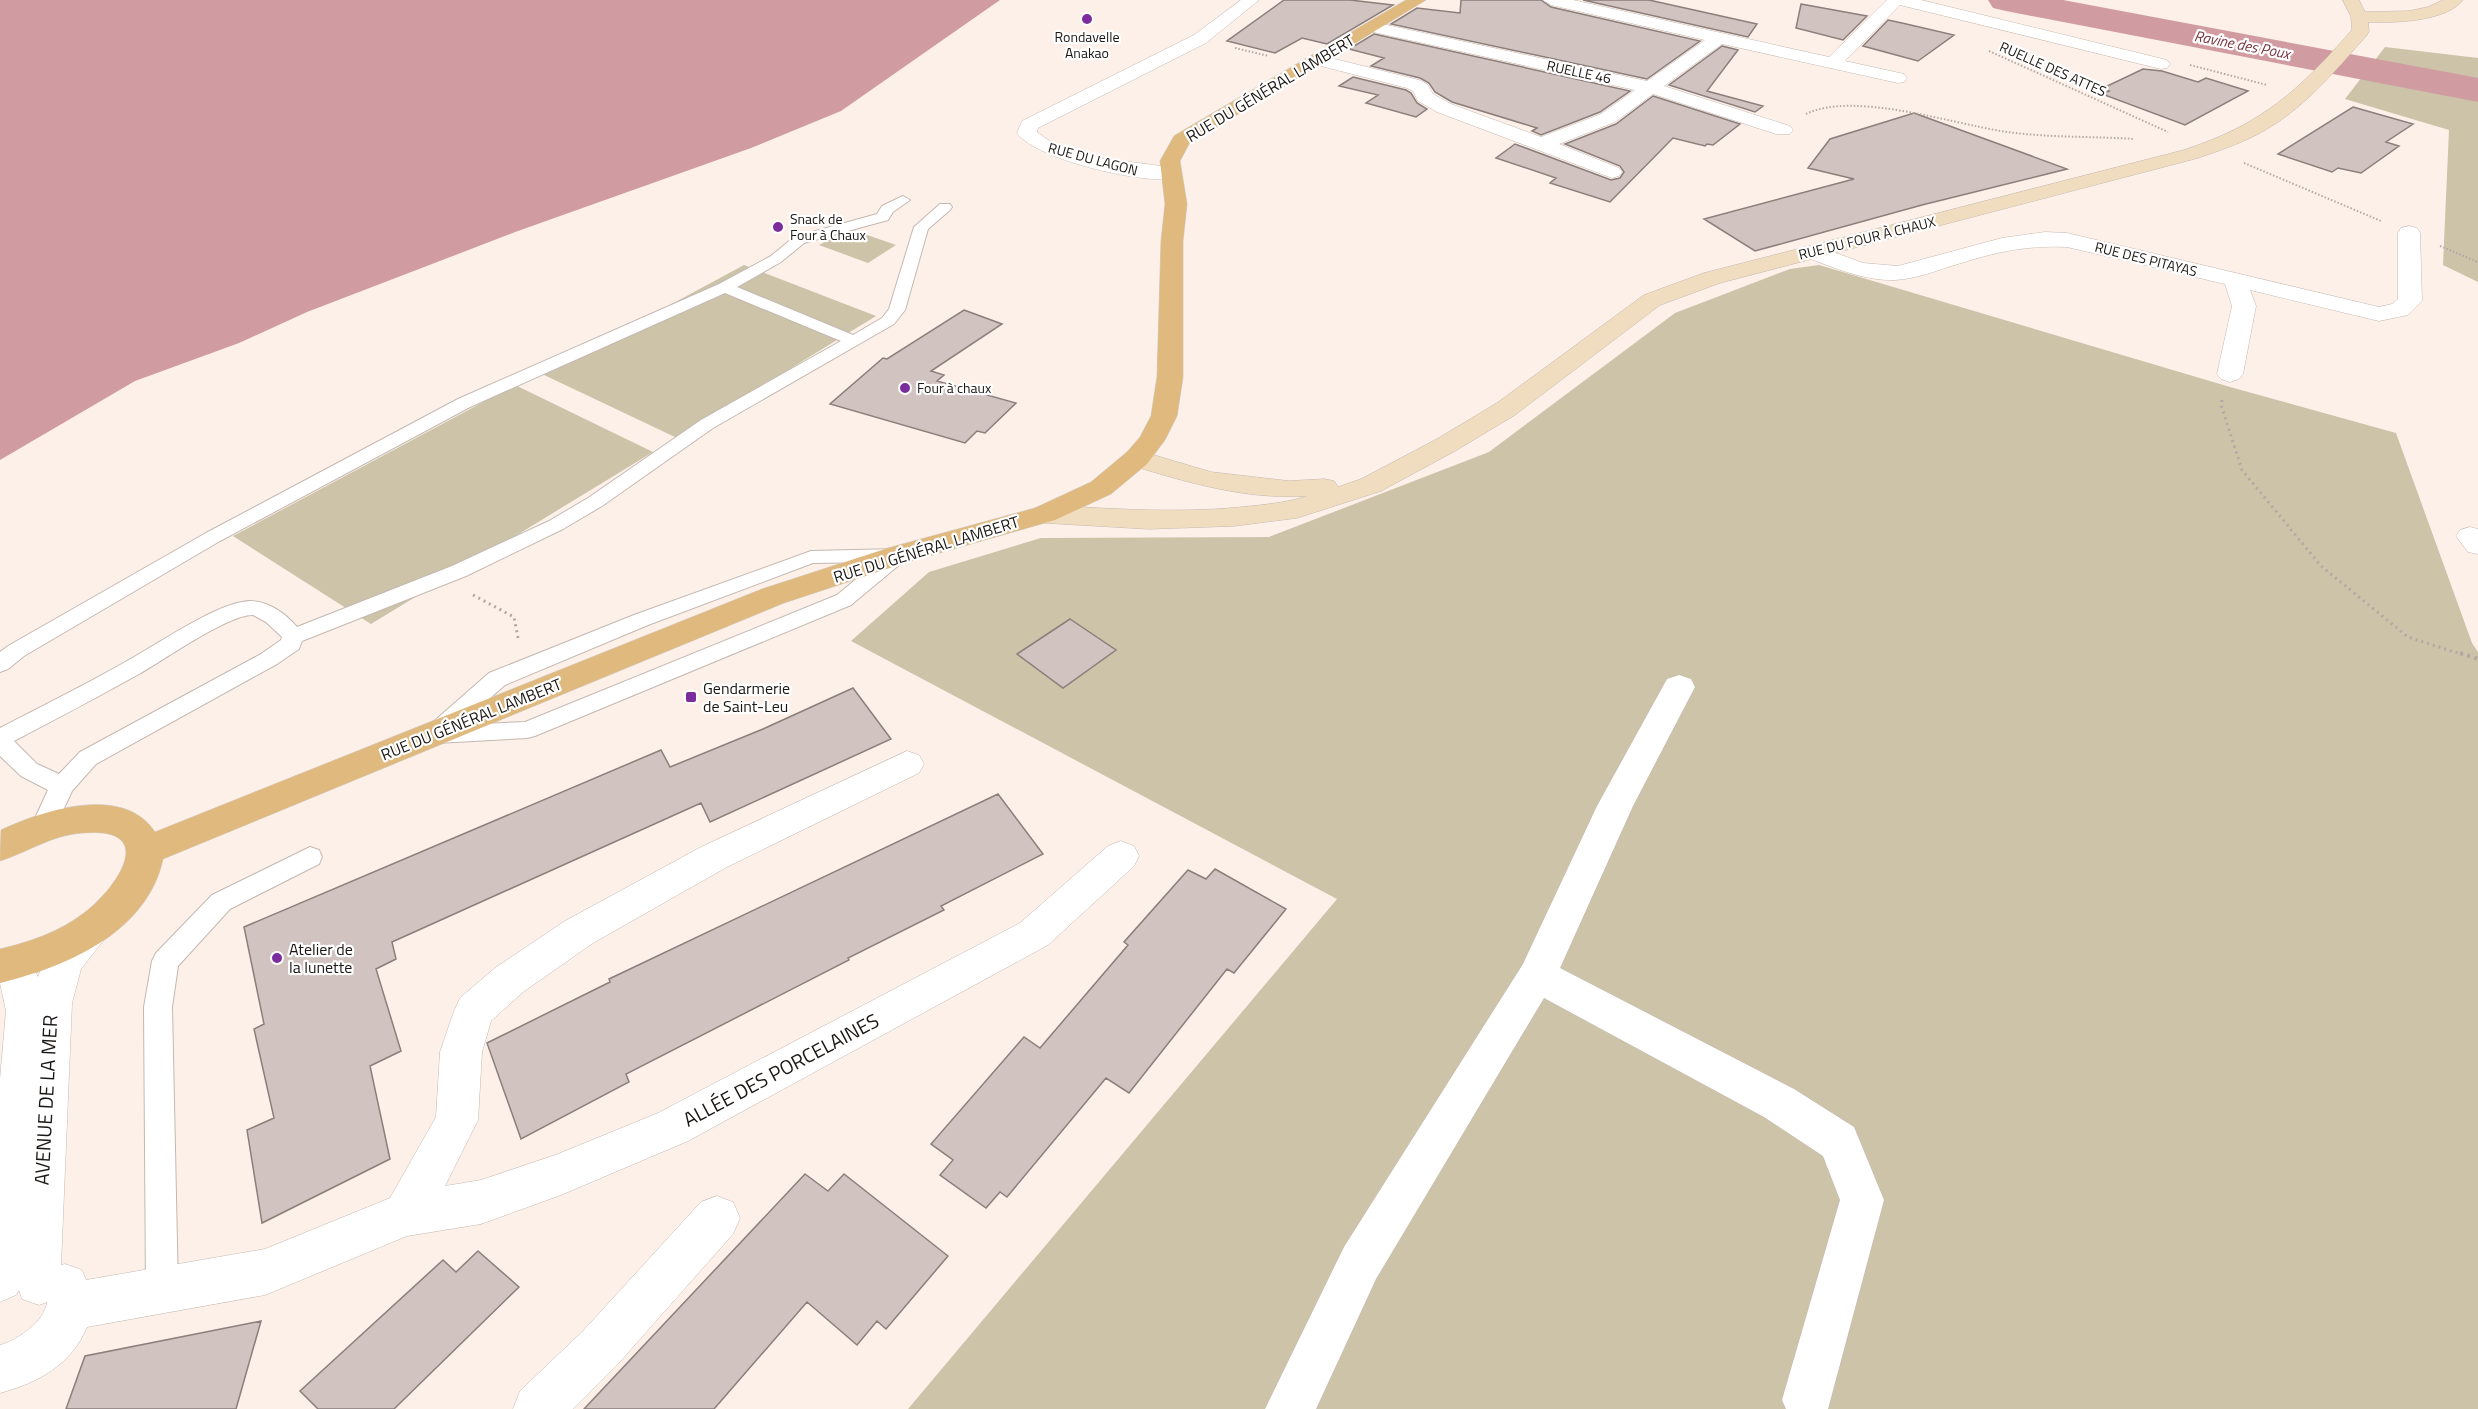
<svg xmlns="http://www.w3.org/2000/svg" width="2478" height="1409" font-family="'Titillium Web',sans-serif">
	<rect width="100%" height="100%" fill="#fdf0e9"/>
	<path fill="#ccc3a8" d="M2385,47L2478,58V282L2443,265L2449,130L2345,99Z
		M850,229L896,245L868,263L819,245Z
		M744,265L876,316L677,438L542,374Z
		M1819,265L2230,387L2396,433L2472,643L2478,652V1409H908L1337,899L851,641L929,572L1041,538L1269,537L1489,452L1675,313L1790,269Z
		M515,385L653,452L371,624L233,536Z"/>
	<path fill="#d09ca1" d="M0,0H1000L841,111L751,148L518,231L307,312L239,343L135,381L0,460Z"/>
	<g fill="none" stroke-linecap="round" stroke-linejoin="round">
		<path fill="#d09ca1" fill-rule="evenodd" d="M1988,0H2063L2478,78V102L2006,11L1993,8Z"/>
	</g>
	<path fill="#d1c3c0" stroke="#8b7e7b" stroke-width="1.5" d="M1284,0H1350L1393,5L1327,44L1302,38L1275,53L1227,41Z
		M1461,0H1541L1551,7L1700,41L1647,79L1391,24L1417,8L1460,13Z
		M1583,0H1649L1757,24L1748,37Z
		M1801,4L1867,16L1843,40L1796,28Z
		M1888,20L1902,23L1954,35L1918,61L1863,46Z
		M1374,34L1630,91L1600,112L1541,135L1532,131L1537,128L1452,102L1435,92L1429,83L1420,78L1371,66L1384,58L1349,49Z
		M1722,46L1738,50L1707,91L1763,106L1755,112L1669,85Z
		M2143,69L2162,71L2198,82L2206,78L2248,91L2185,125L2102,94L2109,91L2103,88Z
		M1353,77L1406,90L1411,93L1417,103L1427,109L1416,117L1366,103L1378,95L1339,86Z
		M1653,96L1740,124L1713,145L1707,144L1705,146L1673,138L1610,202L1550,183L1556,178L1496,158L1515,144L1611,180L1620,178L1624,172L1620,166L1565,144L1616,124Z
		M2353,107L2413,124L2386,142L2399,146L2361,173L2338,168L2332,172L2278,154Z
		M1914,113L2067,169L1922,205L1755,251L1704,219L1854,179L1808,168L1830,139Z
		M964,310L1002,324L931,371L944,375L937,381L1016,403L985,433L977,431L965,443L830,404L883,358L887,359Z
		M1070,619L1116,650L1063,688L1017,654Z
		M853,688L891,739L710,822L701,803L392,942L396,959L376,969L401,1051L370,1066L390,1159L262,1223L247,1130L274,1118L254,1029L264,1024L244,927L661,750L670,767L763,729Z
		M998,794L1043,854L941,906L944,910L848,958L849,960L626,1074L629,1082L521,1139L487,1043L610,982L609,979Z
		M1215,869L1286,909L1234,973L1227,969L1129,1093L1106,1078L1007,1197L1000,1192L986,1208L940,1175L953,1160L931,1144L1024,1037L1040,1048L1128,945L1124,942L1188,870L1206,879Z
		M805,1174L828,1191L844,1174L948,1256L886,1329L877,1321L857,1345L807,1302L714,1409H584Z
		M478,1251L519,1287L394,1409H318L300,1391L443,1260L456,1272Z
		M261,1321L236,1409H66L85,1356Z"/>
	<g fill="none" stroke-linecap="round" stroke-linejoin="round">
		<defs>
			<path id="service" d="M903,196L910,200L893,212L888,220L804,243L781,262L737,287L853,335L882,318L889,309L914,227L940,204H950L952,207L950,210L928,229L905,310L894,324L713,428L602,506L563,529L466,576L302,641L299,649L277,664L96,764L72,791L52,834L43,837L34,834L31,827L48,790L21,776L0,756V728C42,706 85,685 127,661C157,645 217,602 250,601C269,601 286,614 297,627L452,566L549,521L588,498L701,420L841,341L725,293L470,407L220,541L24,656L8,669L0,672V652L8,646L206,533L458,399L719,284L771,256L794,237L877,214L882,206ZM253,615L266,622L282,637L281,640L261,654L80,752L59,774L37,764L14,741C56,719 98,697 139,674C164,660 229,614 253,615Z
				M898,549L905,550L908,555L905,560L851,605L535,736L527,738L437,743L429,741L426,735L432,723L489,673L634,615L811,551ZM877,562L837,595L525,722L459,725L505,685L648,625L813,563Z
				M310,847L319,850L322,857L319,864L230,909L178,966L172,1007L178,1290L173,1301L162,1306L151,1301L146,1290L144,1007L152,961L156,953L212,895Z"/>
			<path id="minor" d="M1241,0H1259L1206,43L1038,128L1037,132C1077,165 1133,158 1180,170L1183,174L1180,178C1149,186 1036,160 1017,133L1022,121L1194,35Z
				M1543,0H1573L1829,57L1887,0H1921L2167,60L2170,64L2167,68L2161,69L1900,5L1845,61L1904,74L1907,78L1904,82L1898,83L1722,44L1664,86L1790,126L1793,130L1790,134H1776L1653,94L1615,122L1559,144L1619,168L1622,172L1619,176L1612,178L1437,112L1418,101L1413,91L1407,88L1313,64L1310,60L1313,56L1319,55L1419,80L1427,84L1433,94L1451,104L1541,137L1601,114L1635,90L1373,32L1365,27L1373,22L1647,81L1705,40L1551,5Z
				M2409,226L2417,228L2420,233L2422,301L2408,315L2379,321L2250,290L2256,306L2243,374L2239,379L2230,382L2221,379L2217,374L2232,306L2225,284L2067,247C2028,245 1995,252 1958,264C1938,270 1916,279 1895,280C1865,281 1834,268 1806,257L1803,252L1806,247L1814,245L1863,263L1898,266L2002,238L2045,232L2067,233L2379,307L2392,304L2398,299V233L2401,228Z
				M2470,527L2478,529V554L2468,552L2456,536L2460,530Z
				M1679,675L1691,679L1695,687L1633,806L1560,968L1794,1089L1854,1127L1884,1200L1828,1409H1786L1782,1400L1840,1200L1823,1156L1764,1117L1544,998L1376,1279L1316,1409H1265L1344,1247L1523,964L1597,806L1667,679Z
				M907,751L919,755L924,764L919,773L727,867L593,943L523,992L491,1021L482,1052L478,1120L445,1186L481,1180L558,1154L658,1113L1020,923L1108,846L1121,841L1134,846L1139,856L1134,866L1048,945L688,1141L561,1195L481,1224L407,1236L265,1295L87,1327C72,1364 38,1383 0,1393V1345C18,1340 45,1321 47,1302L39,1305L22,1299L19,1290L16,1295L0,1302V1079L6,1011L0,983V950L28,959L38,977C45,958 66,915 89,914C93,914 99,917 103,919L108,930L103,941L81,969L72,1003L61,1265L65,1264L82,1270L86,1280L265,1249L390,1198L436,1117L440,1052L454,1011L460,998L495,968L565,921L701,847Z
				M717,1196L733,1202L740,1218L733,1234L617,1365L573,1409H513L520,1391L583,1331L701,1202Z"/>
			<path id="secondary" d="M2343,0H2359L2365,12L2409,11L2428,7L2443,0H2463C2446,22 2393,23 2368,22L2369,31L2367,35C2335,71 2302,111 2258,134C2239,144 2218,151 2198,158L1720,283L1660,305L1515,415L1455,451L1381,491L1297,518L1234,526L1149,529L1045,523L1035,520L1031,514L1035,508L1045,505C1114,509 1184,514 1252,506C1271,504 1289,502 1307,496C1245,500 1186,482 1127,464L1123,458L1127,452L1137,450L1211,472L1289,481L1324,479L1334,481L1338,487L1361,479L1437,439L1497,403L1644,295L1704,273L2184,150C2263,124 2298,91 2352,30L2351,17Z"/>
			<path id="primary" d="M1406,0H1426L1189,144L1180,161L1187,204L1183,241V377L1177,416L1165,440L1147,464L1111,494L1055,520L908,562L784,603L163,859C147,933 66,967 0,983V949C30,942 59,932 84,913C117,888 160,826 82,833C52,835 28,852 0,861L1,830C41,811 123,783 155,832L762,589L888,548L1035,508L1091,482L1127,452L1140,437L1151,416L1157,377L1161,241L1165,204L1160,161L1174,136Z"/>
		</defs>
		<use href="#service" stroke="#c4b8b1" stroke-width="2"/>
		<use href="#minor" stroke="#c4b8b1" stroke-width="1"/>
		<use href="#secondary" stroke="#c4b8b1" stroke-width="1"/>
		<use href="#primary" stroke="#d1d1d0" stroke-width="1"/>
		<path stroke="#b3a8a3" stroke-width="2" stroke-dasharray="1.5 2" stroke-linecap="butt" d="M1235,48L1269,56
			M1989,51L2168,132
			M2190,65L2267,85
			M1806,114C1852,91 1951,123 2001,131C2044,138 2090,136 2134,139
			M2244,163L2381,221
			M2440,246L2478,262"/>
		<path stroke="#b3a8a3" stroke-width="3" stroke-dasharray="2 4" stroke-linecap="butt" d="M2222,400L2221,405L2242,470L2321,566L2408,637L2464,655
			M473,595L514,617L518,638"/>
		<path stroke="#b3a8a3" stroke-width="4" stroke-dasharray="3 4.5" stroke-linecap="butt" d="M2460,653L2478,659"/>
		<use href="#service" fill="#fff" fill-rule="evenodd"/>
		<use href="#minor" fill="#fff" fill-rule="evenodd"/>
		<use href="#secondary" fill="#f0dcbe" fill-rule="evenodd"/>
		<use href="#primary" fill="#e0b97e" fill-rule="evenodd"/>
	</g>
	<g fill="#7b2d9e" stroke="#fff" stroke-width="2">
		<circle cx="1087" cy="19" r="6"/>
		<circle cx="778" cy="227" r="6"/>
		<circle cx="905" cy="388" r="6"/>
		<rect x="685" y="691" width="12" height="12" rx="3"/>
		<circle cx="277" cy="958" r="6"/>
	</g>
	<g text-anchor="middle" stroke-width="4.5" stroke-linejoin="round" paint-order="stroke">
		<g font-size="14" fill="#1b1714" stroke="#fff" text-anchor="start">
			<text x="1087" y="42" text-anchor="middle">Rondavelle<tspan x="1087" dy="16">Anakao</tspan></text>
			<text x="790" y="224">Snack de<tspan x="790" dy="16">Four à Chaux</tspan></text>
			<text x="917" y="393">Four à chaux</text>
		</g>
		<g font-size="14" fill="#1b1714" stroke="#fff">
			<text transform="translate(2053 69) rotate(24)" y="5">RUELLE DES ATTES</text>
			<text transform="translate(1579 72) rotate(12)" y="5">RUELLE 46</text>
			<text transform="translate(1093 159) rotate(15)" y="5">RUE DU LAGON</text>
			<text transform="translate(1867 238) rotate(-14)" y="5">RUE DU FOUR À CHAUX</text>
			<text transform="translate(2146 259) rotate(14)" y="5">RUE DES PITAYAS</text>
		</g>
		<g font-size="15" font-style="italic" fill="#783640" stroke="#fff">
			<text transform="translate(2242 45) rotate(11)" y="5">Ravine des Poux</text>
		</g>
		<g font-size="16" fill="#1b1714" stroke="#fff">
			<text transform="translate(1270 88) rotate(-31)" y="6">RUE DU GÉNÉRAL LAMBERT</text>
			<text transform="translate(926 549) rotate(-17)" y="6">RUE DU GÉNÉRAL LAMBERT</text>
			<text transform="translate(471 719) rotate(-22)" y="6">RUE DU GÉNÉRAL LAMBERT</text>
		</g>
		<g font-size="16" fill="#1b1714" stroke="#fff" text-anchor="start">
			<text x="703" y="694">Gendarmerie<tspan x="703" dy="18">de Saint-Leu</tspan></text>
			<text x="289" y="955">Atelier de<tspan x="289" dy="18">la lunette</tspan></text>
		</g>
		<g font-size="20" fill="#1b1714" stroke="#fff">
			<text transform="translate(781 1070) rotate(-28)" y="7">ALLÉE DES PORCELAINES</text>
			<text transform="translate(46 1100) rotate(-87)" y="7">AVENUE DE LA MER</text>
		</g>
	</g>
</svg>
